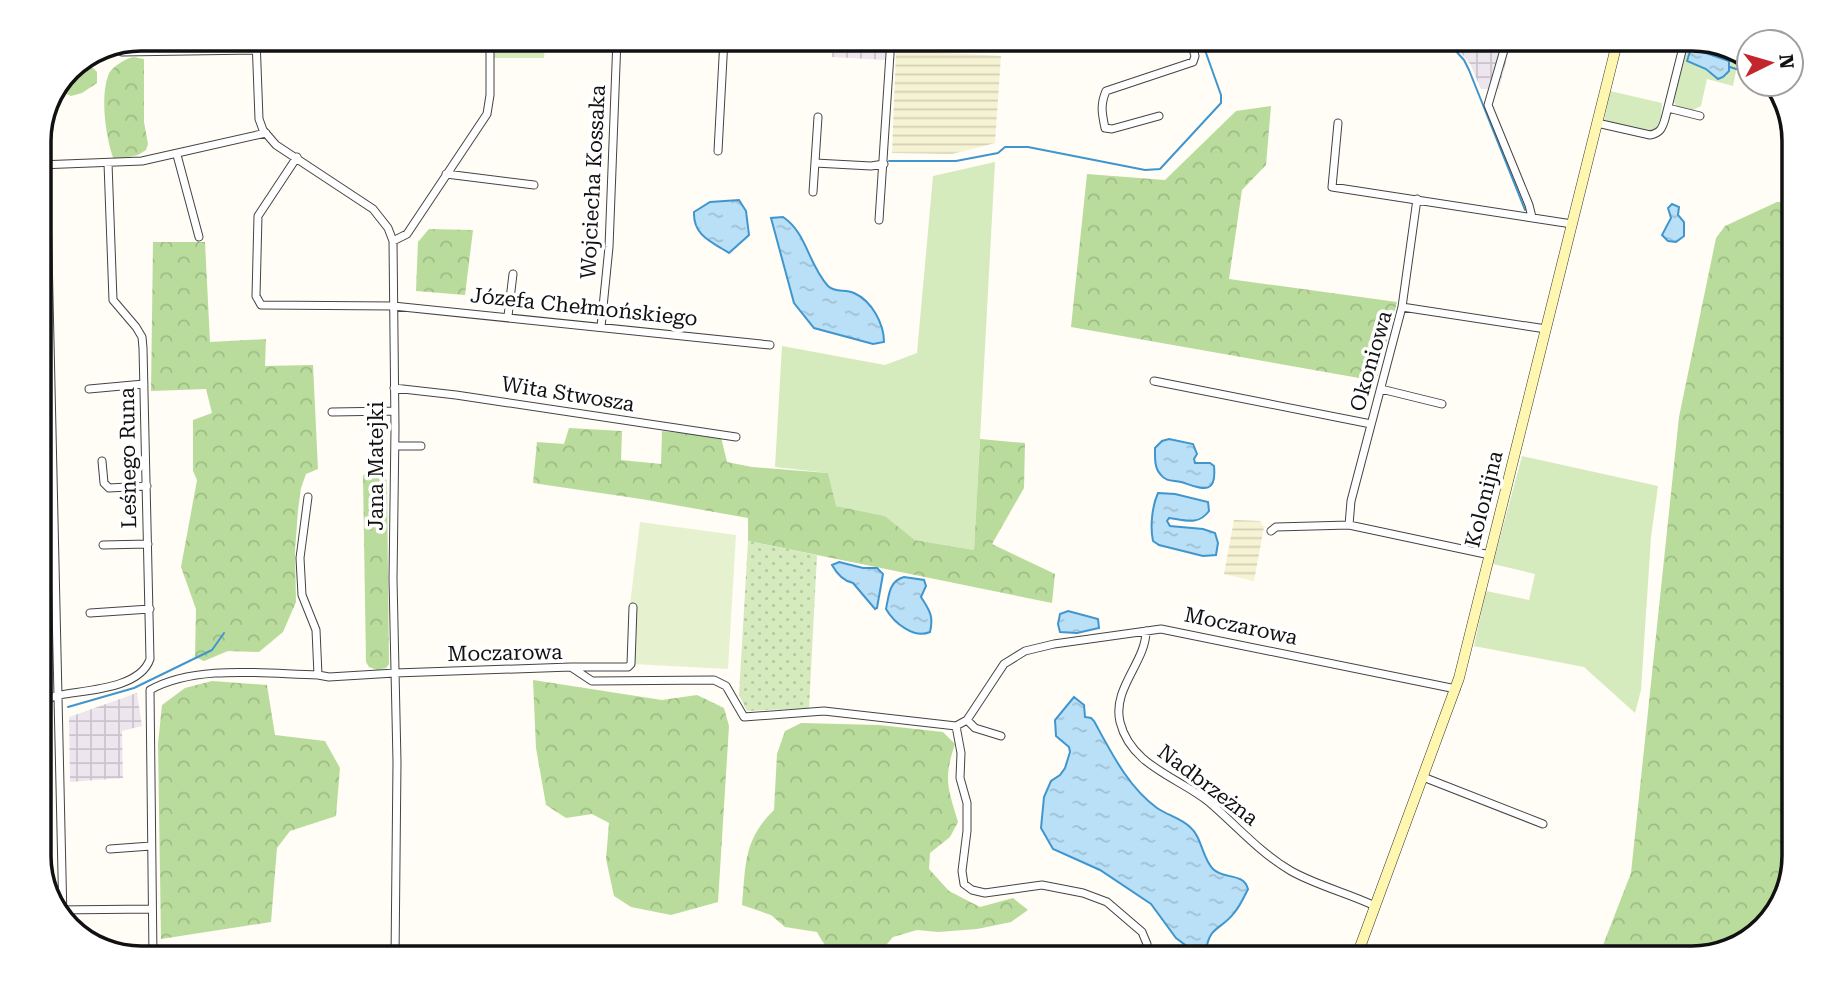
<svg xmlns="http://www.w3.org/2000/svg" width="1833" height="997" font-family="'Roboto Serif',serif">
	<defs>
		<pattern id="industrial-grid" width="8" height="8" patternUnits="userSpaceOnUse" patternTransform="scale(1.75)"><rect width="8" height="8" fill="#eee6ef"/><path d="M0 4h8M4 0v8" fill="none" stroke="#cbc4cc"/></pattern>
		<pattern id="farmland-rules" width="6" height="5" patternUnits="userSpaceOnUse" patternTransform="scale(1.75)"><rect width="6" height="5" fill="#f6f3d4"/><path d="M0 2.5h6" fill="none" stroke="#d2cfb5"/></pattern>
		<pattern id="forest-crowns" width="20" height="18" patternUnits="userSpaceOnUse" patternTransform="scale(1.75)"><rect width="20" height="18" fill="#b9dc9c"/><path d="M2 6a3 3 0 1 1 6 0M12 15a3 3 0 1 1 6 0" fill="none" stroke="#9ebc85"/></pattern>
		<pattern id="garden-dots" width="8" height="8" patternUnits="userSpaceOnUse" patternTransform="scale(1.75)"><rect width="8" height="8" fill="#d5ebbd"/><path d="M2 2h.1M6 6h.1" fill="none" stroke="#b6c8a1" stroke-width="1.8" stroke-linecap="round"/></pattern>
		<pattern id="water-ripples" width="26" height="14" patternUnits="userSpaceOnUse" patternTransform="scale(1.75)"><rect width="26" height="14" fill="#b9e0f7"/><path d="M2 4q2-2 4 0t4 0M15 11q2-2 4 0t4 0" fill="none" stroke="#9ebfd3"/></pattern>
	</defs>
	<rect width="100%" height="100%" fill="#fffdf5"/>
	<path fill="url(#industrial-grid)" d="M833,39H887L886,60L832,57Z
		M1450,39H1512L1499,89H1481L1470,64Z
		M137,693L142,726L122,731L123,778L70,782L69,717Z"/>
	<path fill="url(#farmland-rules)" d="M896,50L1001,56L995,143L952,154L892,153Z
		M1234,520L1260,521L1264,527L1254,581L1224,574Z"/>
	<path fill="#d5ebbd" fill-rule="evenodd" d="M495,39H545L544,58H494Z
		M1689,39L1740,51L1733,86L1707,79L1701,106L1693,110L1677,106L1674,102ZM1691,48L1718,55V79L1706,69L1687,61Z
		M1610,91L1662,103L1661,117L1656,129L1650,131L1604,121Z
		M995,162L974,550L915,540L885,516L835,506L828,473L775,467L782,346L885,365L917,353L933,176Z
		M1522,456L1658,486L1651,537L1641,690L1635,713L1584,667L1474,646L1486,591L1529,600L1535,574L1493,564Z"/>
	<path fill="url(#forest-crowns)" d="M133,57L144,59V122L148,144L146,150L138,155L114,160C106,139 100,98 108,76C111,67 125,59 133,57Z
		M86,61L97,72V83L82,93L71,96L60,91L69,68Z
		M1271,106L1266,165L1242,190L1229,279L1397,302L1376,381L1071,327L1087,174L1165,180L1236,111Z
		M1777,202H1794V857L1784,902L1744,945L1693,958H1598L1631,873L1679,417L1716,238L1725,226Z
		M429,229L473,230L465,295L416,291L418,242Z
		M153,242H205L210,342L266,339L265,366L313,365L318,469L306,474L301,488L298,510L295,551L296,602L283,632L259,652L228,651L204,661L195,657L196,609L181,567L197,480L193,471V420L212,413L206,389L151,391Z
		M569,428L622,431L621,460L661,464L662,431L721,437L727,462L752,467L828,473L836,506L885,516L915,540L974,550L980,439L1025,443L1024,488L992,544L1055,574L1052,603L748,541V518L641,499L533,483L537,442L564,444Z
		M366,471H383L387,482L389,664L386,668L377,670L369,667L366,662L363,476Z
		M533,680L662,700L697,695L724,708L729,726L718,902L671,915L631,907L614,896L606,859L609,823L592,814L566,818L546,805L536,748Z
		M212,681L267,685L275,735L325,741L340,768L336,816L290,831L277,848L271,922L161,939L158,744L162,705L185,688Z
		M801,723L879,725L943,732L955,744C943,780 948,788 958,822L950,837L930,853L929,869L949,891L980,907L1013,898L1028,910L1011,922L977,929L938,932L917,930L893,937L875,958C844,958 833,962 817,932L785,927L771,915L742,905C746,865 743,840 774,810L777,754L785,731Z"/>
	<path fill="url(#garden-dots)" d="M748,541L817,555L809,708L747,711L739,695Z"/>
	<path fill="#e6f2cf" d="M640,522L736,535L728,669L634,664L637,606L630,605Z"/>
	<path fill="url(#water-ripples)" stroke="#3f96cf" stroke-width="2" d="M1691,48L1729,61V71L1723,77L1718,79L1706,69L1687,61Z
		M739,200L746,211L749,235L729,253C712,242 693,236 694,212L710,202Z
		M1672,204L1679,207L1678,215L1684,222V236L1676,242L1668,241L1662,235L1671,218L1668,208Z
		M783,217C807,233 808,264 828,286C835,293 845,289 854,293C872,301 884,324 884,342L873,344L814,328L794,303L771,218Z
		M1169,439L1193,444L1197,454L1194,459L1195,463H1210L1214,466C1217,497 1201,488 1181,482C1174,480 1166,482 1161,475C1154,468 1155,457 1155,448L1162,441Z
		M1158,493L1175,494L1208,502L1209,511C1198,526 1185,520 1169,518L1167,521L1170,526L1203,529L1215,533L1218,543L1216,555L1203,556L1159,545L1153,541C1150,527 1152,506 1158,493Z
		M839,562L863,568H877L883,574L877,608L875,609L853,583C843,581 837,574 832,565Z
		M904,577L924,580L926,586L921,597C929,610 934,615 930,632C914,639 894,623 886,609C889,595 889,581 904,577Z
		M1068,611L1098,619L1099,628L1077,633L1060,632L1058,624L1060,614Z
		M1074,697L1084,705L1085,717L1091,718L1094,721C1111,752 1128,787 1157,808C1167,815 1181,818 1190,827C1202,837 1202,858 1213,869C1224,880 1243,872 1248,889C1244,897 1240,906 1234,913C1223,928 1210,927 1207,946L1196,953L1176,938L1151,904L1100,870L1053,849L1041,828L1044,797L1051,781L1060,775L1065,768L1070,752L1069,747L1056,736L1055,720Z"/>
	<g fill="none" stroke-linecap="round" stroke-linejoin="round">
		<path stroke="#3f96cf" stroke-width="2" d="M1445,39L1464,60L1469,70L1525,210
			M1730,67L1739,70L1740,59L1749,63
			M889,161H956L998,153L1005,147H1028L1145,170L1160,169L1221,103V95L1201,39
			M68,707L134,688L212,650L224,633
			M39,715L44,714"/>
		<defs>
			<path id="street" d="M256,39L259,119L263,130L276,145L373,209L388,228L393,241L395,429L393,579L397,762L395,958
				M673,39L723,41
				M1504,50L1488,105L1529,205L1532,217
				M122,52L256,50
				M1668,108L1700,116
				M1159,116L1112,129L1105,128C1102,114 1100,105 1106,91L1193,62L1195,56L1190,39
				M45,120L63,919
				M1338,123L1332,187L1572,224
				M1597,123L1650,135C1660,133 1662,129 1665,119L1685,39
				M718,151L724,39
				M177,155L199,237
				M297,157L258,216L256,296L261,305L393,306L770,345
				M815,163L871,166L884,164
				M39,165L142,161L266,133
				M446,174L534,185
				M813,192L818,117
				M879,220L891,39
				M393,241L407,234L487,114L490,95V39
				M1402,307L1417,199
				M508,316L513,274
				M601,327L609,247L617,39
				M1154,381L1371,424
				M394,388L456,395L736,437
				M89,389L144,384
				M1381,389L1442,404
				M332,412L394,411
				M395,446H421
				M102,461L104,483L109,488L147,486
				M1271,531L1276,527L1349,525
				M103,545L148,544
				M1490,555L1349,525L1351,501L1402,307L1546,329
				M90,613L150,609
				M1146,631C1146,662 1112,688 1120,722C1131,766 1178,777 1209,802C1236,825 1260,853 1291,871C1318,886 1348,893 1375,906
				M571,667H628L631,664L633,607
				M318,675L329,677L395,673L571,667L592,681L714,680L726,686L744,717L824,711L956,726L967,720L1004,664L1025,651L1054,644L1161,629L1456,689
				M39,702C46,700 53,696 60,695C85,690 140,689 150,659L143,348L142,337L136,327L113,300L108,163
				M967,720L975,728L1001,736
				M956,726L961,753L960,778L967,803V831L962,871L964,884L972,890L985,893L1042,885L1083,893L1107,902L1142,932L1147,944L1144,958
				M1423,777L1543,824
				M110,849L151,846
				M55,910L152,909
				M137,958L153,957
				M153,958L150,690C196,664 266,674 318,675L316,630L302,595L300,558L308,497"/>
			<path id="secondary" d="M1356,958L1459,678L1618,39"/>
		</defs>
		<use href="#street" stroke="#444" stroke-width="9"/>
		<use href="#secondary" stroke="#333" stroke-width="11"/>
		<use href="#street" stroke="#fff" stroke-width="7"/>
		<use href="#secondary" stroke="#fff6b0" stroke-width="10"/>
	</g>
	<g text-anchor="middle" stroke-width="7" stroke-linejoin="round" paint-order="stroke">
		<g font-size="21" fill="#111" stroke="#fff">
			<text transform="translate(593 182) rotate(-87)" y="7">Wojciecha Kossaka</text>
			<text transform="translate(584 307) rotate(6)" y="7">Józefa Chełmońskiego</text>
			<text transform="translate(1371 361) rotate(-74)" y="7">Okoniowa</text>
			<text transform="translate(568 394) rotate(9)" y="7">Wita Stwosza</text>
			<text transform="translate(128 458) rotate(-91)" y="7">Leśnego Runa</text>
			<text transform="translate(376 466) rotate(-90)" y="7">Jana Matejki</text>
			<text transform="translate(1484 499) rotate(-76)" y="7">Kolonijna</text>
			<text transform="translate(1241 626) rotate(12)" y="7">Moczarowa</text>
			<text transform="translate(505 653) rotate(-1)" y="7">Moczarowa</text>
			<text transform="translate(1208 785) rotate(37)" y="7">Nadbrzeżna</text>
		</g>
	</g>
	<path d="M0 0H1833V997H0ZM141 51H1692A90 90 0 0 1 1782 141V856A90 90 0 0 1 1692 946H141A90 90 0 0 1 51 856V141A90 90 0 0 1 141 51Z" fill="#fff" fill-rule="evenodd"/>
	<path fill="none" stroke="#111" stroke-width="3.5" d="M141 51H1692A90 90 0 0 1 1782 141V856A90 90 0 0 1 1692 946H141A90 90 0 0 1 51 856V141A90 90 0 0 1 141 51Z"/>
	<g transform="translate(1770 63) rotate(85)"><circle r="33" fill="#ffffff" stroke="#a0a0a0" stroke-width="2"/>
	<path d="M0-5L12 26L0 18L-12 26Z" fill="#c4262e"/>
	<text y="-10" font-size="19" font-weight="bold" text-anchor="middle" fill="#111111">N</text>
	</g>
</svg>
